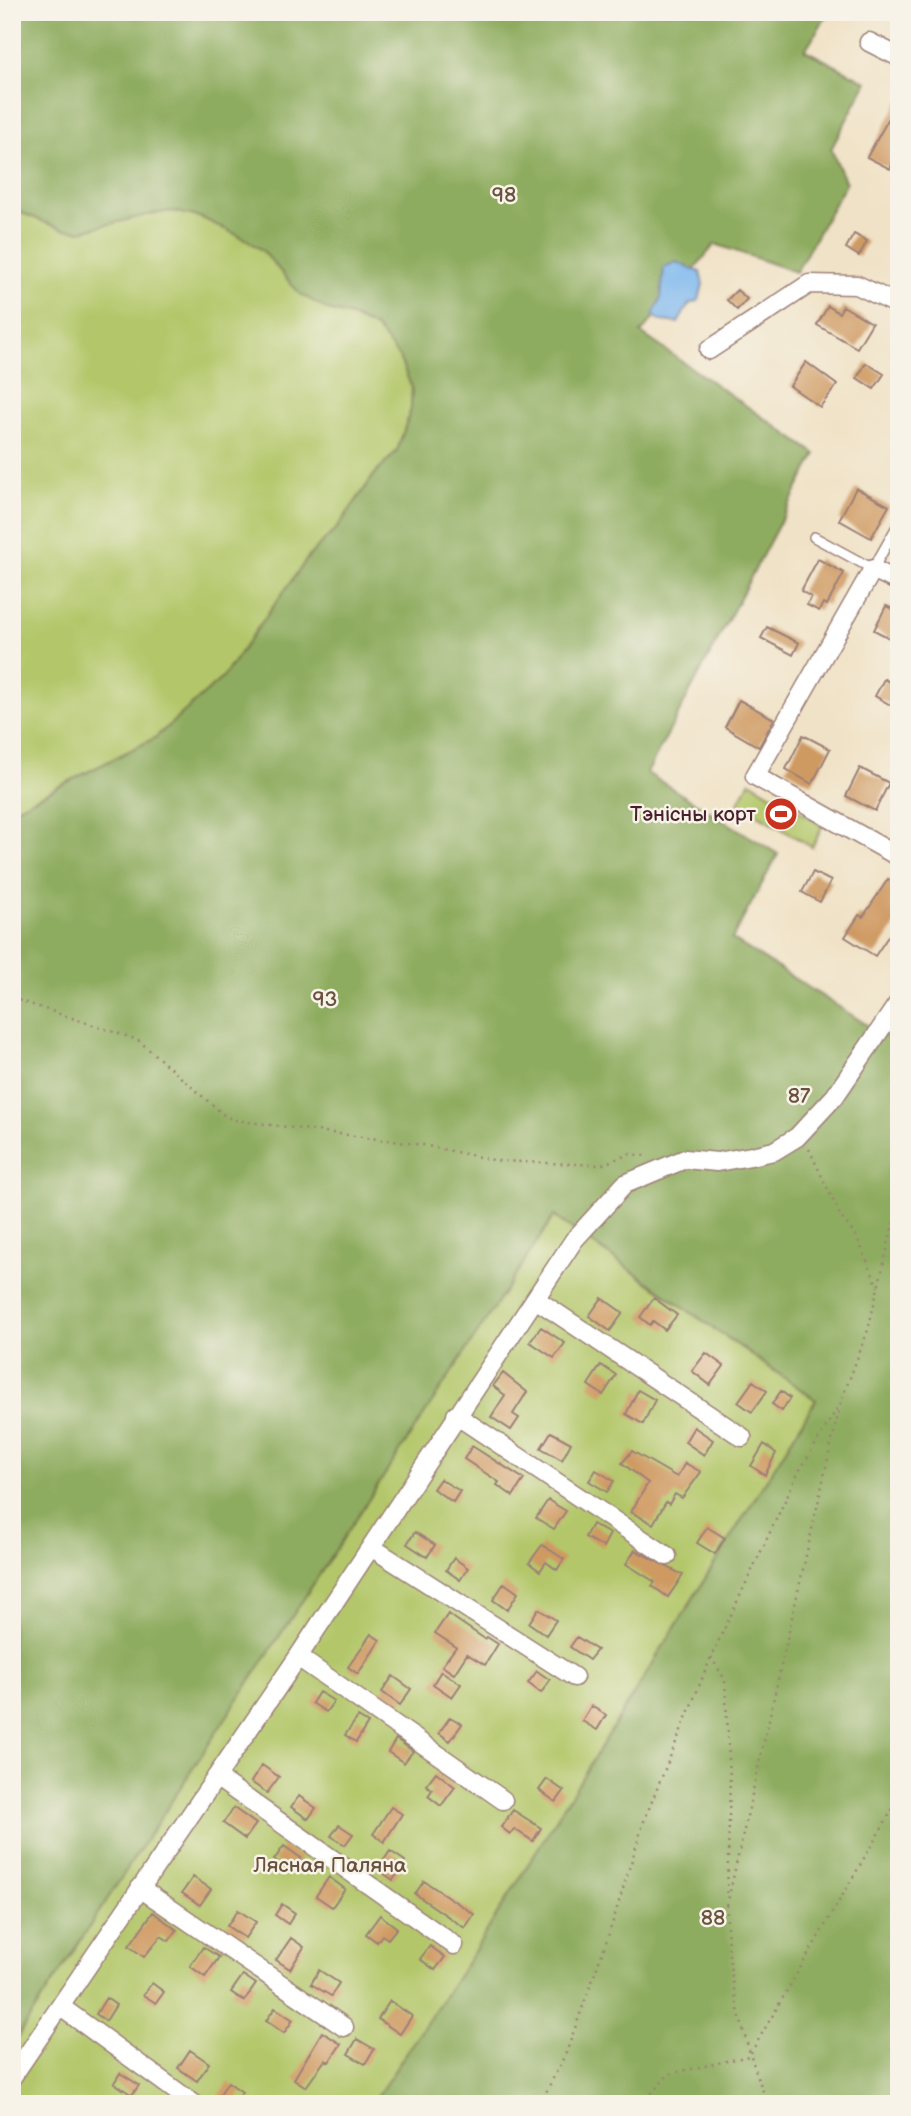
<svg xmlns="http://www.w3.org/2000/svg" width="911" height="2116" font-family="'Balsamiq Sans',sans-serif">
	<rect width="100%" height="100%" fill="#f7f3e8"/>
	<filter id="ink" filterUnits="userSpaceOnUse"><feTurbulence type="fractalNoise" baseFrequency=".0143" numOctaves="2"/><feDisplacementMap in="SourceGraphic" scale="14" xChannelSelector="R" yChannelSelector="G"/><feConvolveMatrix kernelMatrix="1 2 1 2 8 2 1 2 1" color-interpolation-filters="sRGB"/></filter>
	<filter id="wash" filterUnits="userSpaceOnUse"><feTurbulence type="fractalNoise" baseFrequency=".00686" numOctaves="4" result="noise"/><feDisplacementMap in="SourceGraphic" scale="28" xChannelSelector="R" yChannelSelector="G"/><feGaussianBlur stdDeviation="1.57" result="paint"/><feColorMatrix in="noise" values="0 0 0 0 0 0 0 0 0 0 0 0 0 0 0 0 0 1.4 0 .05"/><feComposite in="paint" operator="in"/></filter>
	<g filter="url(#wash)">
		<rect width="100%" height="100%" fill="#f0e2c6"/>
		<path fill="#b3c76b" stroke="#7e734b" stroke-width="2" d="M12,209L80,231L151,214L172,211L200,217L246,239L263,251L328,310L351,316L376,328L399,357L412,387L411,409L397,451L375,474L337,528L310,555L223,677L155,738L12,810Z
			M750,781L823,825L812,847L738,803Z
			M553,1216L816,1400L472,1955L372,2104H12V2045Z"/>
		<path fill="#8eac5f" stroke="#6c6645" stroke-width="2" d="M12,12H829L805,50L867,82L831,149L846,183L796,272L715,244L641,333L816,454L647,773L778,854L732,939L880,1033L899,1042V2104H372L472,1955L816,1400L554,1216L12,2045V810L155,738L223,677L310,555L337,528L375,474L397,451L411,409L412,388L399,357L376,328L351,316L328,310L299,293L263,251L246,239L200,217L172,211L151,214L80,231L62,229L12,209Z"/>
		<path fill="#7db8ef" stroke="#646c8d" stroke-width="2" d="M676,262L700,272L703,284L699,300L689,304L678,323L661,321L653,315L661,298L664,267Z"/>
		<g id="blocks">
			<path fill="#cf9a62" d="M899,100V152L890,169L867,157Z
				M854,234L867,241L859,256L846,248Z
				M737,290L747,299L737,310L727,300Z
				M828,306L839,313L843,306L872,323L857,348L817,325Z
				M806,362L837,385L820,407L790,386Z
				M866,363L884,374L874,389L857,378Z
				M856,488L889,506L871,538L839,520Z
				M818,559L844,573L827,605L823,603L819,611L807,605L811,597L801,591Z
				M886,606L899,612V643L874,630Z
				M767,627L799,643L793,655L761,638Z
				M884,679L899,687V700L894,707L875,696Z
				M739,700L774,719L759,747L725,727Z
				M803,735L830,749L812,784L786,769Z
				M860,768L889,783L875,811L846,796Z
				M813,872L831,881L820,902L802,892Z
				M888,879L899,886V920L875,956L845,937L859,915L863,917Z
				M602,1298L623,1313L610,1331L589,1316Z
				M654,1298L677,1315L665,1330L653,1321L650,1325L640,1317Z
				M541,1327L565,1343L554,1358L530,1342Z
				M706,1353L724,1366L710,1385L692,1371Z
				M601,1365L616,1375L603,1395L588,1385Z
				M503,1373L527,1392L513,1414L519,1418L511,1430L491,1417L505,1395L493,1386Z
				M753,1381L767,1391L752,1412L738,1402Z
				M638,1390L655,1400L643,1424L626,1414Z
				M781,1391L790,1398L782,1411L772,1404Z
				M694,1427L713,1440L704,1455L685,1442Z
				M551,1432L571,1443L562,1460L541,1448Z
				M764,1444L776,1453L765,1475L751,1466Z
				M472,1446L524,1479L513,1496L497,1485L499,1482L464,1459Z
				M632,1451L677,1477L685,1463L701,1472L682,1498L675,1494L669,1504L666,1502L653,1524L631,1512L648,1483L622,1463Z
				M596,1470L614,1481L607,1492L589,1481Z
				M440,1479L460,1491L453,1502L433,1489Z
				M548,1500L566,1511L554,1529L536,1518Z
				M592,1524L610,1534L603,1547L585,1537Z
				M707,1527L725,1538L715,1554L697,1543Z
				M415,1532L435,1545L427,1557L407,1544Z
				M542,1545L564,1559L557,1570L546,1562L540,1571L529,1563Z
				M635,1550L683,1575L668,1597L652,1586L655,1582L626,1564Z
				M454,1558L468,1568L460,1580L446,1570Z
				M504,1583L518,1593L507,1610L493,1600Z
				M538,1609L556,1620L546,1635L529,1623Z
				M448,1614L485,1639L487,1637L498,1644L485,1665L467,1654L454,1674L442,1666L456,1647L435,1633Z
				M371,1634L380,1640L358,1674L348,1667Z
				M577,1637L597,1650L589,1660L570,1647Z
				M441,1671L461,1684L452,1697L433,1684Z
				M537,1671L550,1680L541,1693L528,1683Z
				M393,1676L411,1689L400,1705L382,1692Z
				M319,1692L334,1701L326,1712L312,1703Z
				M591,1706L606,1715L597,1730L582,1721Z
				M358,1717L368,1723L356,1742L345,1735Z
				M450,1717L462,1724L450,1741L439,1733Z
				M396,1739L413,1751L404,1763L388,1752Z
				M262,1765L279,1777L267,1793L251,1782Z
				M436,1772L455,1787L441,1806L428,1796L432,1790L426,1785Z
				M547,1779L564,1791L556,1802L539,1790Z
				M299,1796L316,1808L308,1819L291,1807Z
				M391,1807L402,1814L384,1842L373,1834Z
				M234,1808L256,1824L245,1839L223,1823Z
				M513,1810L541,1828L533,1841L514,1829L510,1834L501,1827Z
				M339,1825L353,1834L345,1845L331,1836Z
				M284,1846L301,1858L291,1872L274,1860Z
				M390,1851L405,1861L393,1880L378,1869Z
				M193,1877L211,1889L200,1905L182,1893Z
				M329,1877L345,1889L332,1907L316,1896Z
				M424,1881L474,1914L465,1928L415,1894Z
				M282,1904L295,1913L288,1924L275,1915Z
				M238,1910L256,1922L245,1938L227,1926Z
				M153,1912L177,1930L169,1941L161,1936L144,1957L129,1946Z
				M380,1915L397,1928L388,1939L382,1935L377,1942L366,1934Z
				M291,1938L304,1947L290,1969L276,1960Z
				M430,1946L445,1957L435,1970L420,1959Z
				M203,1947L219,1957L205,1977L190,1966Z
				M319,1970L339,1983L331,1996L311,1984Z
				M243,1975L256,1984L244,2001L231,1992Z
				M152,1983L164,1992L156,2003L143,1995Z
				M106,1998L116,2005L106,2021L96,2014Z
				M390,2001L412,2016L400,2034L378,2019Z
				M275,2008L293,2020L284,2033L266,2021Z
				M322,2032L341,2044L329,2062L325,2060L306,2087L294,2079Z
				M357,2039L374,2049L365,2064L348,2054Z
				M190,2050L209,2063L197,2081L178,2068Z
				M120,2073L139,2085L132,2095L114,2083Z
				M228,2082L242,2092L234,2104L218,2097Z"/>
		</g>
	</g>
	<g filter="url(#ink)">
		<use href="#blocks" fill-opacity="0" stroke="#9d8078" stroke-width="2"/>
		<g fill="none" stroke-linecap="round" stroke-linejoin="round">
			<defs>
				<path id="service" d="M814,537L873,569L899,523"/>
				<path id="minor" d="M869,42L899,57
					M709,350L809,284L857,285L899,305
					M899,582L873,569L755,776L899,857
					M537,1300L742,1437
					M456,1415L667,1556
					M371,1547L574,1677
					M298,1657L503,1800
					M216,1777L454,1945
					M140,1888L344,2027
					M61,2007L194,2104
					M12,2077L298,1657L574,1240L625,1184L685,1159L717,1162L751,1156L774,1151L797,1137L835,1096L899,1002"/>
			</defs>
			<use href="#service" stroke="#9d8078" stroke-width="12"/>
			<use href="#minor" stroke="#9d8078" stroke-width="21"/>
			<path stroke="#9d8078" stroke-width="2.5" stroke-dasharray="2 5" stroke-linecap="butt" d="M12,998L138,1040L225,1116L234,1120L423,1145L498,1161L600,1165L630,1154L647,1156
				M809,1149L841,1217L857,1237L878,1287
				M711,1657L725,1680L730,1778L727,1898
				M727,1905L839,1410
				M727,1905C725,1972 743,2041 768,2104
				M540,2104L566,2053L608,1937L645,1818L711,1657L798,1473L840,1404L868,1330L899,1199
				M642,2104L669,2074L749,2056L899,1798"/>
			<use href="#service" stroke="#fff" stroke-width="9"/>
			<use href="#minor" stroke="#fff" stroke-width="18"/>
		</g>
	</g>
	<defs>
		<symbol id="stadium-disc" viewBox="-11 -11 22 22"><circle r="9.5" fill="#c8321e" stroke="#f7f3e8"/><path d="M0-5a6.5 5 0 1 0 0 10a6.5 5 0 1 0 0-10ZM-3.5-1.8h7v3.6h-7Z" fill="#fff"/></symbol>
	</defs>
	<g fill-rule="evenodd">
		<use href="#stadium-disc" x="762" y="795" width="38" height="38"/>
	</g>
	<g text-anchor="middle" stroke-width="5" stroke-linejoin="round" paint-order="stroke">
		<g font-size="21" fill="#6a513e" stroke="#f7f3e8">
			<text x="504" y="202">98</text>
			<text x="325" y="1006">93</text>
			<text x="799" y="1103">87</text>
			<text x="330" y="1872">Лясная Паляна</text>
			<text x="713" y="1925">88</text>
		</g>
		<g font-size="21" fill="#4a1f2b" stroke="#f7f3e8" text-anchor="end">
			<text x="756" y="821">Тэнісны корт</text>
		</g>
	</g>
	<rect width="911" height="2116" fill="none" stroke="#f7f3e8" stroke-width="42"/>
</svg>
